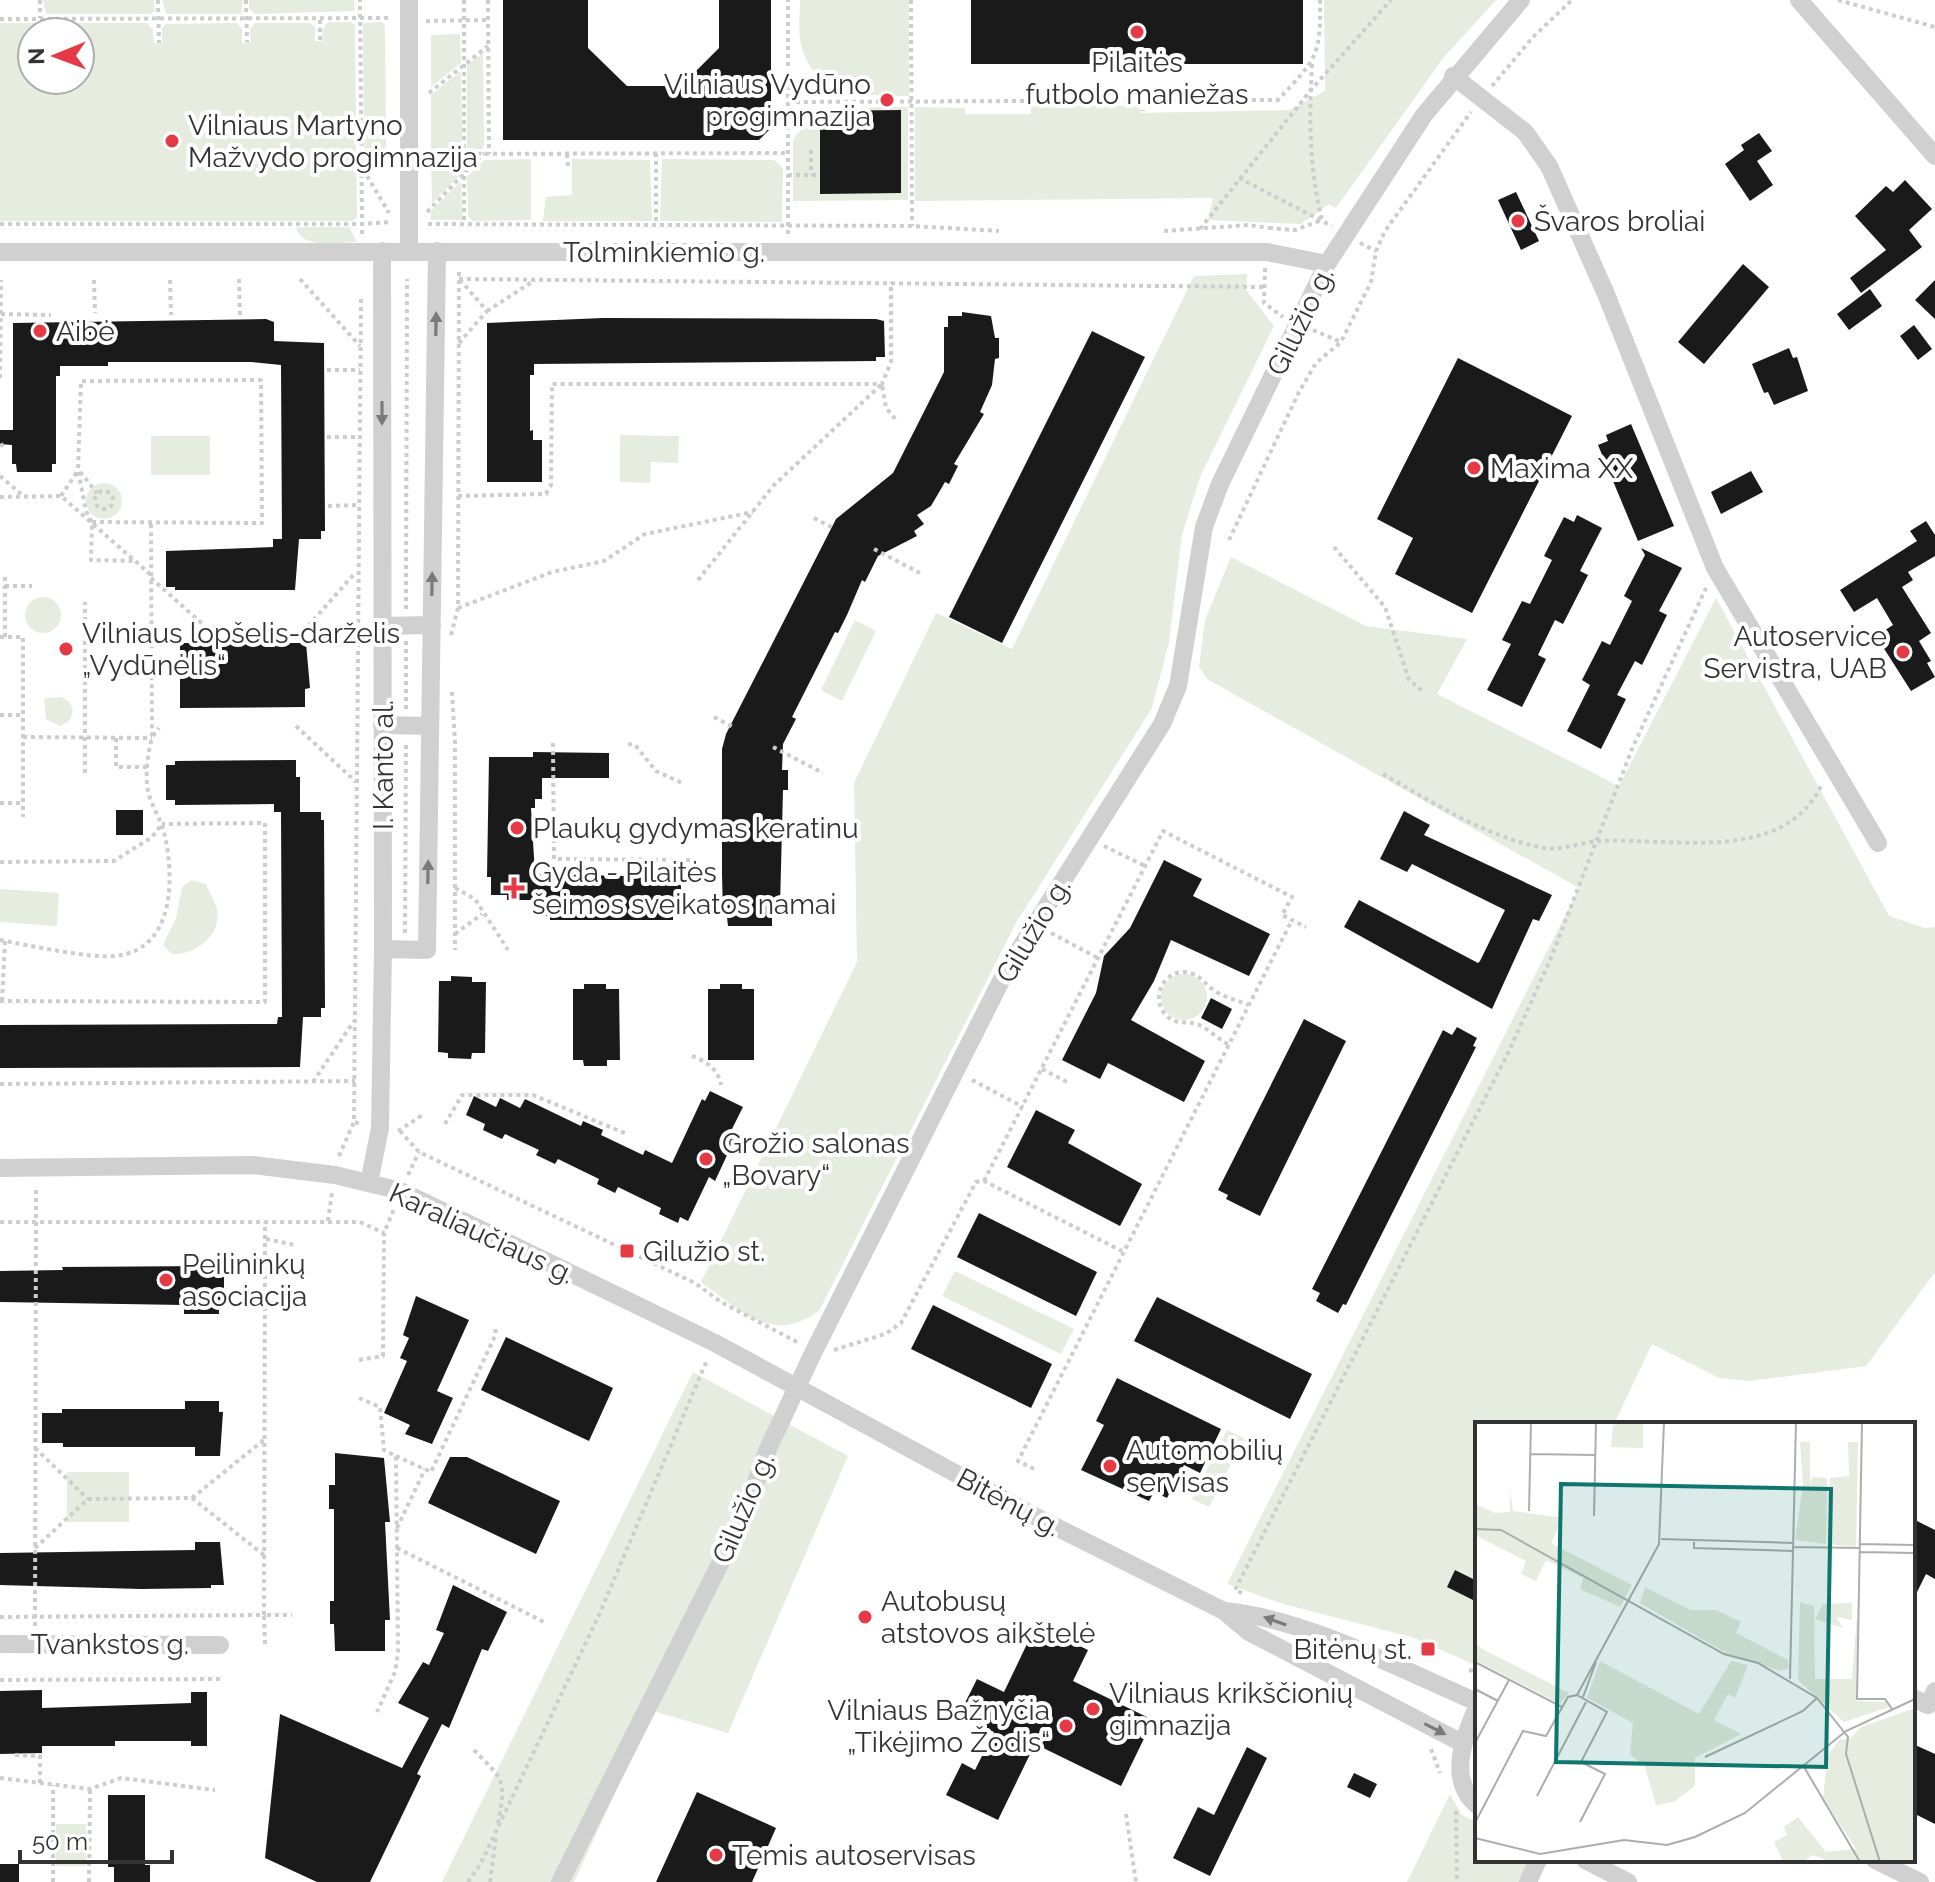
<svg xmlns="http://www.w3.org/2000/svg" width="1935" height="1882" font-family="Raleway,sans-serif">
	<rect width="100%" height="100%" fill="#fff"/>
	<path fill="#e6ecdf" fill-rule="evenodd" d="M43,0H154L155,11L150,14H46Z
		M162,0H243L241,14H166Z
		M249,0H354L355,11L255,14L249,9Z
		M800,0H909V96C867,96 813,97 801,44C798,31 800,14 800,0Z
		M1324,0H1496L1444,57L1336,208L1329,204L1301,224L1208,220L1213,198L915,201V107L965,108V114H1031V106H1140L1141,113L1290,110L1325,91Z
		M328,22H351L355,26L357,217L353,221H0V23H147L153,30L154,43H162V28L166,24L237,23L242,29V43L251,42L250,29L255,23H310L315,27V41H322L323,29ZM32,32H80V80H32Z
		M382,22L385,26L386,150H364L363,23Z
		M460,34L461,63L431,87V35Z
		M483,53L484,145L482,149H467V65Z
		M461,71L462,144L457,148L431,149V95Z
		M908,107V200L793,201V140L816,108Z
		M431,159H456L462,164L461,174L432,203Z
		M531,159V220L473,221L468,216L467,177L484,160Z
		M572,159L650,160L652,221H543L546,197L572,195Z
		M662,159L774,160L783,168L782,222L660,221Z
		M461,181L462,220H431V211Z
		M296,227H349L357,242C338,242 301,250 296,227Z
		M1247,274L1246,290L1274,326L1200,477L1182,535L1169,642L1152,708L1016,923L819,1311C771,1345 741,1311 701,1282L857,962L854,783L936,613L1012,649L1194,276Z
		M620,435L679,436L678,463L651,462L650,483L620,482Z
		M151,436H210V475H151Z
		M86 501a18 18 0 1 1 36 0a18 18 0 1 1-36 0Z
		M1231,557L1366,626L1467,639L1437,694L1619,786L1716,598L1889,916L1925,928L1935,927V1272L1866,1366L1750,1381L1719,1378L1652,1344L1614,1424H1477V1666L1415,1638L1283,1604L1227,1584L1579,888L1207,679L1199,667L1205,620Z
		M25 615a18 18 0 1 1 36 0a18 18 0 1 1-36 0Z
		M855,620L876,631L842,701L821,690Z
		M61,697L70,702L73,712L69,721L60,726L46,719L44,698Z
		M192,880L206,884C209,892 215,901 217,909C222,935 196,955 172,954L163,945L176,918L182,887Z
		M0,889L59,893L57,926L0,922Z
		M1161 997a23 23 0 1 1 46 0a23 23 0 1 1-46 0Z
		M955,1271L1074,1329L1061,1354L942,1296Z
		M693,1372L848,1456L728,1733L653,1711L574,1882H442Z
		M1227,1430L1244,1438L1209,1507L1192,1499Z
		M67,1472H129V1522H67Z
		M1450,1794L1462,1815L1477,1822V1860H1530L1519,1882H1407Z
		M56,1824H86V1866H56Z"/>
	<path fill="#1a1a1a" d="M503,0H588V48L627,86H681L719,48V0H771V128L759,140H503Z
		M971,0H1303V64H971Z
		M901,110V193L820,194V111Z
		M1759,133L1772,151L1757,161L1773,185L1750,201L1725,164L1744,150L1741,145Z
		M1905,180L1932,209L1909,230L1922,247L1861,293L1850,278L1886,250L1855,216L1886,186L1893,192Z
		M1516,192L1539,241L1521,250L1498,200Z
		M1743,264L1769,287L1704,364L1678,342Z
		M1935,280V319L1915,300Z
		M1870,289L1882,306L1849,330L1837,314Z
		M962,312L991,316L995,338H999V358L995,359L992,385L980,412L984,414L954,464L958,466L949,484L945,482L931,506L917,515L924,524L914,531L917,536L878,556L865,582L862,580L847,615L838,633L835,632L792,717L796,719L783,744L782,770H788V790H783L780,906H777V916H772V926H728L727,917H723L722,874V749L726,734L836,519L893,473L944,372V327H948V316H962Z
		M603,318L876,319L884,321L885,357H876V361L534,364V375H530V431L533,430V440H542V482H487V323Z
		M266,319L274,322V341L324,343L325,531H321V539H299L295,590H175V587H166V551L273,547V539H282L281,365L251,362H108V366H60V376H56V464H52V472H17L16,464H12V445L0,444V430H13V323Z
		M1914,325L1932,349L1918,360L1900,336Z
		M1092,331L1145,357L1002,643L949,617Z
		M1789,348L1793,358L1797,357L1808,391L1774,405L1768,392L1764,393L1752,364Z
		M1458,358L1572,416L1472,613L1395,574L1413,538L1377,519Z
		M1631,424L1674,526L1638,541L1598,445L1608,441L1606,435Z
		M1751,471L1763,492L1721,514L1711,492Z
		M1577,515L1602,528L1580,571L1588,575L1563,624L1555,620L1538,655L1546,659L1522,707L1487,690L1511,644L1502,640L1522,601L1530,604L1552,560L1544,556L1564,517L1574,522Z
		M1926,521L1935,535V556L1908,572L1913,580L1902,587L1931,633L1919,641L1931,661L1927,663L1935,677L1911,691L1876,636L1893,625L1877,598L1854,612L1840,590L1917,541L1910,531Z
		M1641,548L1682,568L1659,611L1667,615L1642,665L1635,661L1617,695L1626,699L1601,749L1567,731L1590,685L1582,680L1602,641L1610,645L1632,601L1624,596L1645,555Z
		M180,643H306L310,688L305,689V707L180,708Z
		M533,752L609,753V778H542V799H535V808H531L535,874L673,877V881H681V916H673V920H550V916H542V900H507V895H491V877H487L489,757H533Z
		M296,760V777H300V812H321V820H324L325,1008H321V1017H303L300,1067L0,1068V1025L277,1024L278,1017H282L281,812H274V804L175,805V800H166V765H175V761Z
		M116,810H143V835H116Z
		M1404,811L1430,825L1424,835L1552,895L1539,921L1533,919L1492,1009L1344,927L1359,900L1478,963L1480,961L1505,910L1412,864L1407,872L1380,859Z
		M1164,860L1202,879L1193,896L1270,934L1249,976L1171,940L1154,981L1131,1020L1205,1061L1184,1102L1108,1063L1100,1079L1062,1060L1096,993L1104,956L1130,928Z
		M451,976L472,977V982H486L485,1053H472L471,1059L448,1058V1053L438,1052L439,981H451Z
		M584,984H606V989H619L620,1060H607V1066H584L583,1060H573V989H584Z
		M720,984H742V989H754V1060H708V989H720Z
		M1211,998L1232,1009L1222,1029L1201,1018Z
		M1304,1019L1346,1041L1260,1216L1226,1199L1228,1195L1218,1190Z
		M1457,1027L1477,1038L1473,1046L1476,1047L1346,1305L1343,1304L1338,1313L1316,1301L1320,1293L1312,1289L1443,1030L1452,1035Z
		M710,1091L743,1107L730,1133L736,1136L715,1181L709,1177L688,1221L680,1217L678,1223L659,1214L661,1208L618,1187L615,1193L597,1184L599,1179L558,1159L555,1164L536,1155L539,1150L505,1134L502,1139L483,1130L485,1124L466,1115L474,1096L496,1107L500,1098L520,1108L525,1099L581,1126L583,1121L603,1130L601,1135L643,1155L645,1150L672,1163L702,1099L705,1101Z
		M1036,1110L1075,1130L1068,1143L1142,1184L1120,1226L1007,1167Z
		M979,1213L1097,1272L1076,1316L957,1257Z
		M211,1266V1270H224V1302H219V1314H184V1305L0,1302V1271L63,1270L62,1267Z
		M416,1296L469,1320L437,1391L453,1398L432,1444L405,1434L410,1425L384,1413L407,1361L400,1358L409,1338L403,1335Z
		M1157,1297L1312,1374L1290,1419L1134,1341Z
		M933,1305L1052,1364L1031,1408L911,1349Z
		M506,1337L613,1388L589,1441L481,1390Z
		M1117,1378L1221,1429L1200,1473L1184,1465L1167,1498L1154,1492L1149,1501L1081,1470L1104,1425L1096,1421Z
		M185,1401H219V1412H223L220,1456H195V1447H63V1443H42V1413H62V1409H185Z
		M335,1453L384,1458L390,1522H385L390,1620H385V1651H335L334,1624H330V1601H334V1509H329V1485H335Z
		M450,1457H467L560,1501L536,1554L428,1503Z
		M1913,1519L1935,1530V1579L1926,1574L1913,1600Z
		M195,1542H220L224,1585H211V1588L141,1589L0,1585V1553L195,1550Z
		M1455,1570L1477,1581V1602L1447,1587Z
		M453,1585L507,1612L488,1651L482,1649L449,1728L442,1724L417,1774L421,1776L370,1882H317L265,1858L280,1714L402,1768L429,1718L398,1703L423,1662L429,1665L444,1633L436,1630Z
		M1036,1625L1088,1650L1073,1681L1153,1720L1121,1786L1035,1744L998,1820L946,1795L962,1763L975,1770L994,1732L959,1715L977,1679L1004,1692Z
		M42,1690V1708L191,1703V1692H207V1746H191V1741H115V1746H42V1753L0,1754V1691Z
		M1913,1744L1935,1754V1824L1913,1813Z
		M1247,1747L1267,1758L1210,1876L1173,1858L1198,1807L1214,1815Z
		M1354,1773L1377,1784L1370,1798L1347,1787Z
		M697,1792L776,1828L752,1882H656Z
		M108,1795H145V1865H150V1882H114V1867H108Z
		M0,1864H19V1882H0Z"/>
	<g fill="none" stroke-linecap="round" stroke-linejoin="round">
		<path stroke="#cdcdcd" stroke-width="4" stroke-dasharray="4 4" stroke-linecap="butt" d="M40,0V18
			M158,0L159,43
			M246,0L247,42
			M464,0V224
			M488,0L489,154
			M911,0L912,226
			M1838,0L1935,27
			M0,19L390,18
			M426,21L488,20
			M320,40V18
			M1312,64C1309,117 1309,168 1322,220
			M1492,86L1533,37L1572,0
			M429,93L488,46
			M788,102L1278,100C1316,59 1321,57 1320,0
			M1143,102V111
			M811,150V175
			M361,153H389
			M656,153V224
			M429,154L788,153
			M567,154L568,167
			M363,169L389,213
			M788,175H817
			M1239,178L1332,226
			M427,212L484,153
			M0,224H362L360,0
			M428,224L912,226L999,231
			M1269,228L1295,230L1322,220
			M1200,229L1311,90L1391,0
			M1164,231L1248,225L1269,228
			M362,234V224L390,222
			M788,234V0
			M1360,243L1376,251
			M1265,268L1264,303L1283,317
			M239,279L240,315
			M300,279L360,346
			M459,279L1263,287
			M94,280L95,313
			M170,280L171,315
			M361,299L354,1122L362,1124
			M487,311L535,280
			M1,314L51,315
			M1313,330L1341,342
			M459,343L487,311L461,281
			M327,370H360
			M0,378L1,280
			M327,437H359
			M0,446L4,444
			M80,472L97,493
			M0,476L21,494
			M95 500a9 9 0 1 1 18 0a9 9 0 1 1-18 0Z
			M61,496L77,472
			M458,496L546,494L551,485L552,384H882L891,362V282
			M0,497L61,496L151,575
			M328,506L359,505
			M814,518L835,529
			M92,522L262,523L261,380L81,381L78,470L86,511L92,522L91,560L135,561
			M1229,540L1299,392L1316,363L1341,342L1371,282L1376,251L1385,231L1471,112
			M1334,547L1385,607L1409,680L1424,692
			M874,549L920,573
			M5,577V637
			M151,578L206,627
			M698,580L774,485L882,384L886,408L897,421
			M5,586H32
			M458,608L552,572L604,561L645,534L753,512
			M406,609L407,279
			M308,626L356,572
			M451,635L458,608L459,269
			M0,637H23V817
			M452,692L455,742V950
			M406,709V641
			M0,715H23
			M714,717L733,727
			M296,726L356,782
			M153,736L159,728
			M23,737L152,738
			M116,738V767H148
			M553,743L554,859L700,860
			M628,744L635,745L656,771L682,783
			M773,747L823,773
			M85,773V602
			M1383,774C1434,803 1486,837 1544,848C1561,851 1581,842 1599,841C1670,837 1784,866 1822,784
			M0,803H23
			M1104,846L1145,866
			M0,862L114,861L152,837L162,824
			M455,888L475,899L508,950
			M405,933L406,741
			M1051,933L1098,958
			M455,934L482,914
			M0,940C27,945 92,959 115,956C175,950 175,878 164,832C161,820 154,810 150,798C144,782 147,755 152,738L151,524
			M0,1001L265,1002V823L162,824
			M2,1001L5,941
			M1228,1044C1217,1039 1208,1028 1197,1024C1186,1021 1176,1025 1167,1016C1148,999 1165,966 1190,973C1202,976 1205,985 1215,991C1225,998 1238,1000 1249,1005
			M692,1056C706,1061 719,1070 721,1085
			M1042,1069L1067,1082
			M972,1080L1023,1107
			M313,1082L354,1021
			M0,1084L355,1081
			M445,1124L462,1095H533L627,1134
			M398,1131L424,1114
			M400,1131L419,1152L695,1283L721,1302L799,1343
			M339,1156L354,1122
			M408,1175L419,1152
			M984,1181L1163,831L1292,897L1282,915L1306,927
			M328,1221L332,1192
			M0,1222H360L384,1233
			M266,1239L295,1245
			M834,1350L885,1334L901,1323L976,1182L984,1181L1122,1251
			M359,1360L383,1356L384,1233L394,1209
			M359,1398L380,1407L384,1450L396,1456L398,1652L395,1672L377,1712
			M35,1448L88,1499
			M396,1456L431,1472L496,1334L495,1327
			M1034,1469L1018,1461L1292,920
			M192,1498L265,1439
			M397,1528L425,1469
			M35,1548L88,1499L192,1498L265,1556
			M397,1548L544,1622
			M1242,1593L1235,1590L1509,1051L1551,958L1632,749L1706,588
			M0,1617L264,1615L265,1222
			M35,1626L36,1187
			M265,1644L264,1615H292
			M1469,1670L1477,1672
			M0,1680L220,1679
			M1431,1749L1440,1773
			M474,1750C505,1782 506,1778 498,1824
			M15,1755L40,1756V1783
			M0,1778L90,1789L121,1778L215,1790
			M1456,1811L1457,1882
			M1126,1814L1136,1882
			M53,1882V1785
			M89,1882L90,1789
			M468,1882L480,1865L599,1615L707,1360
			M490,1882L496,1837"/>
		<path stroke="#d0d0d0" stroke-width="18" d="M409,0V251
			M1799,0L1935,156
			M1453,76L1525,132L1549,166L1606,294L1715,568L1878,843
			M0,252H1267L1327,264
			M382,626L432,625
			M382,725L430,726
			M383,949L427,950L437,251
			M0,1168L253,1165L335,1175L401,1191L715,1343L1038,1518L1224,1611L1249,1632L1462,1743
			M369,1183L380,1128L383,949L382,251
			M1224,1611C1307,1619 1400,1669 1477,1702
			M0,1644L220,1645
			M1913,1698L1928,1705L1935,1691
			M1477,1707C1464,1737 1447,1780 1477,1805
			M1585,1860L1628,1882
			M1875,1860L1920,1882
			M560,1882L744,1516L767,1451L814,1351L1007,969L1162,724L1178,686L1204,527L1220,484L1327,264L1424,115L1521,0
			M1528,1882L1538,1860"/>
	</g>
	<defs><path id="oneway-solid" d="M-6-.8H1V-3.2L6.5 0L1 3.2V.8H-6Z" transform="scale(2)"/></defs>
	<g fill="#7a7a7a">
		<use href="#oneway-solid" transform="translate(436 324) rotate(-89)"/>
		<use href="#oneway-solid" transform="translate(382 413) rotate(90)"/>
		<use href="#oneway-solid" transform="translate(432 584) rotate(-89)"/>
		<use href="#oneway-solid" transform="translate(428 872) rotate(-89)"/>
		<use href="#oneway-solid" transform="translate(1275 1621) rotate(-160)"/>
		<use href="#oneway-solid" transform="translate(1435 1729) rotate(27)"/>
	</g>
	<g fill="#e63946" stroke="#fff" stroke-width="3">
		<circle cx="1137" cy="32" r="8"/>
		<circle cx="887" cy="100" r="8"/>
		<circle cx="172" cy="141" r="8"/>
		<circle cx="1518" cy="221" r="8"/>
		<circle cx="40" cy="331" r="8"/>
		<circle cx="1474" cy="468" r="8"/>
		<circle cx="66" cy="649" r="8"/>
		<circle cx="1903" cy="652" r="8"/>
		<circle cx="517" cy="828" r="8"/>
		<path d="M510 876h8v8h8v8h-8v8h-8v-8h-8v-8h8z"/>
		<circle cx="706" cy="1159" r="8"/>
		<rect x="619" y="1243" width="16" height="16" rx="4"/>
		<circle cx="166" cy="1280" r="8"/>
		<circle cx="1110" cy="1466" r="8"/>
		<circle cx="865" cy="1617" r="8"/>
		<rect x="1420" y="1641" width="16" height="16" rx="4"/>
		<circle cx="1093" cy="1709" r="8"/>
		<circle cx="1066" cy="1726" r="8"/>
		<circle cx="716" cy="1855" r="8"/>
	</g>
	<g text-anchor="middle" stroke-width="8" stroke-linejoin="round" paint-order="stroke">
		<g font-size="28" fill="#333" stroke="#fff" text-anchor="start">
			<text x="1137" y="72" text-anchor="middle">Pilaitės<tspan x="1137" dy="32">futbolo maniežas</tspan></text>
			<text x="871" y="94" text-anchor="end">Vilniaus Vydūno<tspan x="871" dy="32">progimnazija</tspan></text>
			<text x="188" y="135">Vilniaus Martyno<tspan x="188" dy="32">Mažvydo progimnazija</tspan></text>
			<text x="1534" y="231">Švaros broliai</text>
			<text x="56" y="341">Aibė</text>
			<text x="1490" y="478">Maxima XX</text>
			<text x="82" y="643">Vilniaus lopšelis-darželis<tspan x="82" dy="32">„Vydūnėlis“</tspan></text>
			<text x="1887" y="646" text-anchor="end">Autoservice<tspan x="1887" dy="32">Servistra, UAB</tspan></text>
			<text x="533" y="838">Plaukų gydymas keratinu</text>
			<text x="532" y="882">Gyda - Pilaitės<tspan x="532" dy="32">šeimos sveikatos namai</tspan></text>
			<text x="722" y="1153">Grožio salonas<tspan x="722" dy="32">„Bovary“</tspan></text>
			<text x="643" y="1261">Gilužio st.</text>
			<text x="182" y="1274">Peilininkų<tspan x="182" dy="32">asociacija</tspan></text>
			<text x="1126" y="1460">Automobilių<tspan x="1126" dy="32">servisas</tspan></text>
			<text x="881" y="1611">Autobusų<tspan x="881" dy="32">atstovos aikštelė</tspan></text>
			<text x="1412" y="1659" text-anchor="end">Bitėnų st.</text>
			<text x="1109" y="1703">Vilniaus krikščionių<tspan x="1109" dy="32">gimnazija</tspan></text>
			<text x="1050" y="1720" text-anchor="end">Vilniaus Bažnyčia<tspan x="1050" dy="32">„Tikėjimo Žodis“</tspan></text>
			<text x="732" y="1865">Temis autoservisas</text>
		</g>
		<g font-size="28" fill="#333" stroke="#fff">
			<text x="664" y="262">Tolminkiemio g.</text>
			<text transform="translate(1300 321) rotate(-64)" y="10">Gilužio g.</text>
			<text transform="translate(383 765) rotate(-90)" y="10">I. Kanto al.</text>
			<text transform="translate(1033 930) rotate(-59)" y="10">Gilužio g.</text>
			<text transform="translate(482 1233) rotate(25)" y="10">Karaliaučiaus g.</text>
			<text transform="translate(1009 1502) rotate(28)" y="10">Bitėnų g.</text>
			<text transform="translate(743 1508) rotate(-67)" y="10">Gilužio g.</text>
			<text x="110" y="1654">Tvankstos g.</text>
		</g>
	</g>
	<g transform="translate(1475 1422)">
		<rect width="440" height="440" fill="#fff"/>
		<path d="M156,0H168V26L136,25L138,3ZM325,20H335V64L337,55L352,56L351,122L320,118L328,63ZM373,20H383L381,125L353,122L355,56L374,54ZM35,67L38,89L88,96L76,121L157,163L145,185L105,167L108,156L71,138L61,159L46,152L51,139L0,113V82L20,91L35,90ZM170,165L216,188H241L266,200L261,211L313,238L314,246L306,249L251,231L165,181ZM325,180L339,184L340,257H377L383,181L381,279L411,280L414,285L369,300L323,258ZM377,181V198L361,195L368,206L340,197L348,182ZM0,222L9,228L94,271L85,282L0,238ZM125,239L224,292L256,239L273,243L260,276L253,272L239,298L266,312L220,336V364L199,380L181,383L170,345L155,332L158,301L112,276ZM440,286V440H357L337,433L328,440H309L299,420L312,413L309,405L323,395L351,430L381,427L348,376L353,333L364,318L375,317L386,305Z" fill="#e6ecdf"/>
		<path fill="none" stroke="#adadad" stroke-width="2" d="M387,0L382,277H410L417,287M55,32L120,33M54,89L56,0M119,94L121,0M0,107L26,108L249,232L283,241L342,276L373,315L371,332L405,440M186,117L319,121M219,120V126L319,129M385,122L440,123M319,125L385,126M385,130L440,131M0,240L87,285M315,257L321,0M0,267L23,279M102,273L132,290L106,340L130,352L105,400M108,275L121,240M0,321L34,258M230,335L328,289L342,276M329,345L385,440M62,374L111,280M0,401L48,309L71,314L93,275L102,273L184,122L189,0M0,416L65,432L149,418L192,423L220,415L270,391L371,309L440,277"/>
		<path fill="#0f766e" fill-opacity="0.15" stroke="#0f766e" stroke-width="4" d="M86,62L356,67L351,345L81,340Z"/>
		<rect width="440" height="440" fill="none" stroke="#333" stroke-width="4"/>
	</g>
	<g transform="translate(56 56) rotate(269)"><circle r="38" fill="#ffffff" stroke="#adadad" stroke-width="2"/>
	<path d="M0-6L14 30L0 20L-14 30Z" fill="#e63946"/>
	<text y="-12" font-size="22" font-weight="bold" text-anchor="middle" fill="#333333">N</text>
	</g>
	<path d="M20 1850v12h152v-12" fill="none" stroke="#333333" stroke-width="4"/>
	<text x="32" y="1850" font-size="24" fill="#333333" stroke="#ffffff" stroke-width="6" paint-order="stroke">50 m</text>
</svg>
